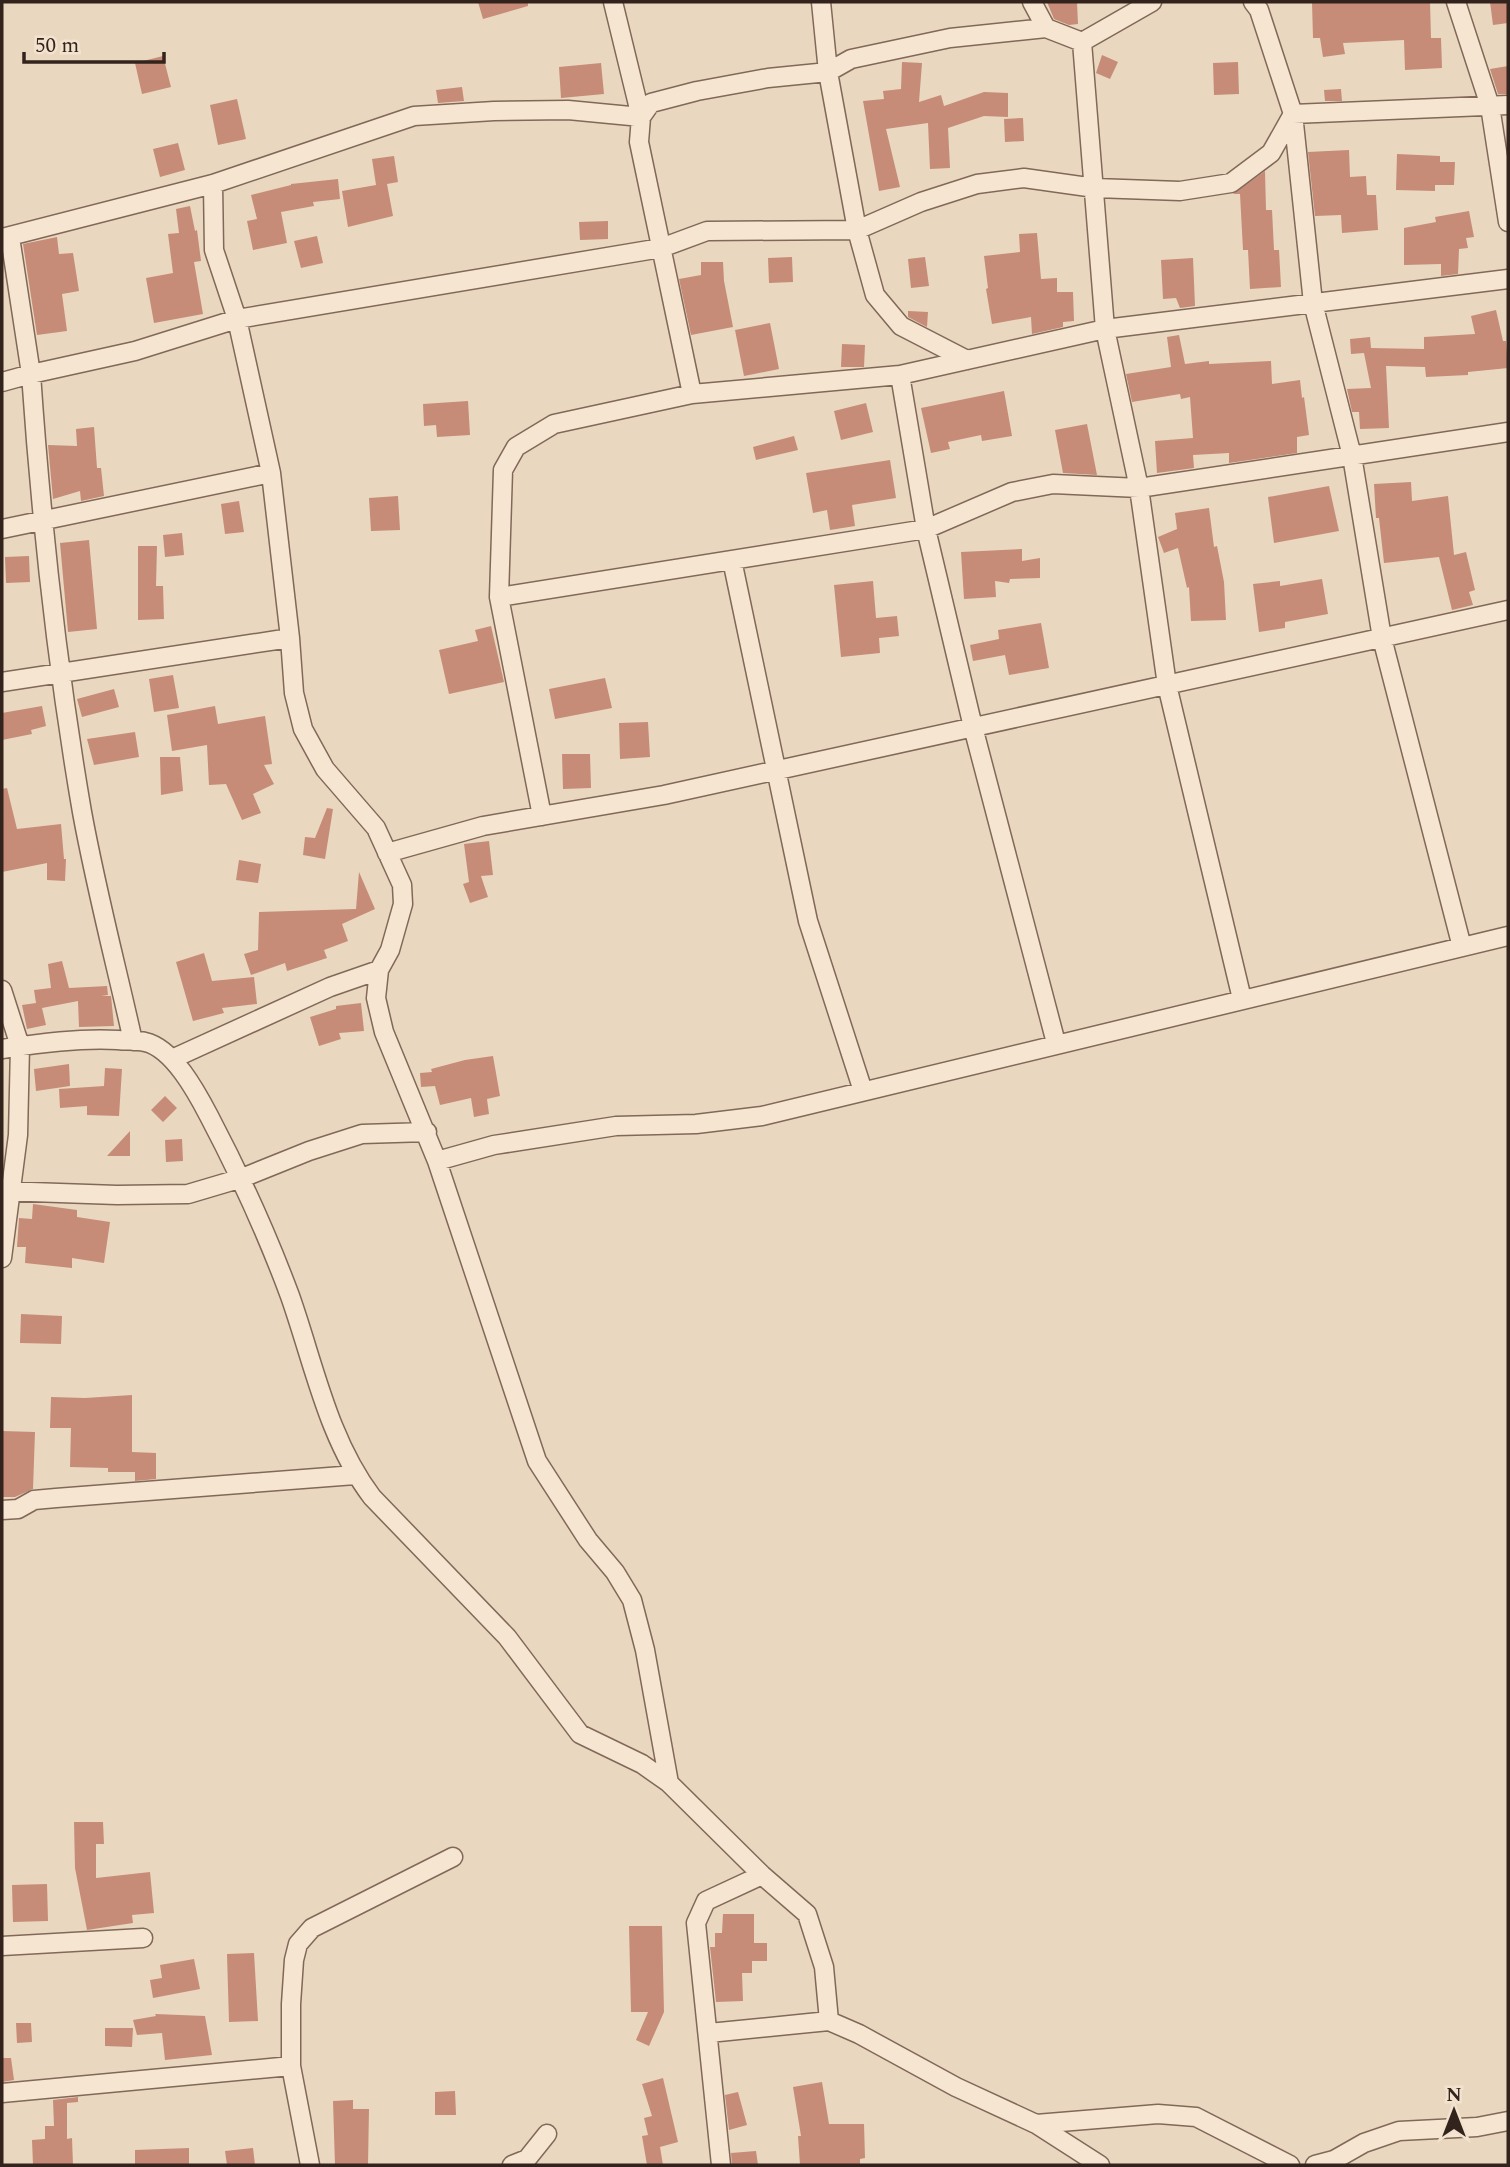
<svg xmlns="http://www.w3.org/2000/svg" width="1510" height="2167" font-family="Spectral,serif">
	<rect width="100%" height="100%" fill="#ead7bf"/>
	<path fill="#c68c77" d="M478,2H528V6L483,19Z
		M1047,2H1077L1078,24L1069,25L1054,19Z
		M1312,2H1430L1431,38H1441L1442,68L1405,70L1404,40L1343,43L1345,54L1323,57L1320,38H1313Z
		M1490,2H1508V23L1493,25Z
		M1102,55L1118,62L1110,79L1096,73Z
		M163,56L171,87L142,94L135,63Z
		M902,62L922,63L919,102L941,95L944,106L984,92L1008,93V117L984,116L948,128L950,168L930,169L928,123L886,129L900,187L879,191L863,101L884,99L883,91L901,89Z
		M1238,62L1239,94L1214,95L1213,63Z
		M601,63L604,94L561,98L559,67Z
		M1508,66V94H1498L1490,69Z
		M462,87L464,101L438,103L436,90Z
		M1341,89L1342,101H1325L1324,90Z
		M237,99L246,139L218,145L210,105Z
		M1023,118L1024,141L1005,142L1004,119Z
		M178,143L185,170L160,177L153,149Z
		M1349,150L1350,177L1366,176L1367,195H1376L1378,230L1342,233L1341,215L1315,216L1308,152Z
		M1397,154L1440,156V162H1455L1454,185H1435V191L1396,190Z
		M394,156L398,182L387,184L393,216L348,227L342,191L376,185L372,159Z
		M1265,171L1266,210H1272L1274,250H1279L1281,287L1250,289L1248,250H1243L1240,194H1233Z
		M338,179L340,199L313,202L314,206L281,212L287,243L253,250L247,221L257,219L251,195L291,185V184Z
		M190,206L195,231L197,230L201,261L194,262L203,314L154,323L146,278L173,273L168,234L179,233L176,209Z
		M1469,211L1474,237L1466,238L1468,248L1459,249L1458,274L1441,276V264L1404,265V228L1436,222L1435,217Z
		M608,221V239L580,240L579,222Z
		M1037,233L1041,279L1057,278V292H1073L1074,321L1063,322V327L1032,334L1031,317L992,324L986,289L988,288L984,256L1020,252L1019,234Z
		M317,236L323,263L301,268L294,241Z
		M57,237L59,254L73,253L79,291L62,294L67,331L37,335L23,244Z
		M792,257L793,282L769,283L768,258Z
		M925,257L929,286L911,288L908,259Z
		M1193,258L1195,306L1180,308L1176,298L1163,299L1161,260Z
		M701,262H723L724,281L733,327L691,335L679,279L701,275Z
		M1496,310L1503,341H1506L1508,368L1468,372V375L1426,377L1425,367L1386,366L1389,428L1360,429L1359,412H1352L1347,389L1371,388L1364,353L1351,354L1350,339L1370,337L1371,348L1424,349V337L1475,334L1471,316Z
		M908,311L928,312L927,327L908,317Z
		M770,323L779,369L744,376L735,330Z
		M1179,335L1185,364L1209,361V364L1271,361L1272,384L1300,380L1302,398L1304,397L1309,435L1297,437V453L1229,463V453L1193,455L1194,468L1157,473L1155,441L1193,438L1190,397L1181,399L1180,394L1132,402L1126,374L1171,367L1167,337Z
		M842,344L865,345L864,367H841Z
		M1004,391L1012,436L982,441L981,435L948,442L950,449L931,453L921,408Z
		M468,401L470,435L437,437L436,425L424,426L423,404Z
		M866,403L873,432L841,440L834,411Z
		M1087,424L1097,475L1063,473L1055,430Z
		M94,427L97,468H101L104,496L81,501L80,491L53,499L48,445L77,446L76,429Z
		M794,436L798,450L756,460L753,447Z
		M890,460L896,498L852,505L855,526L830,530L827,510L813,513L806,473Z
		M1411,482L1412,501L1448,496L1454,555L1466,552L1475,590L1469,592L1473,605L1452,610L1439,557L1384,563L1379,518H1376L1374,484Z
		M1329,486L1339,531L1274,543L1268,497Z
		M398,496L400,530L371,531L369,498Z
		M239,501L244,532L225,534L221,504Z
		M1209,508L1214,547L1217,546L1224,582L1226,620L1191,621L1189,587L1187,588L1178,548L1164,553L1158,537L1177,529L1175,513Z
		M182,533L184,555L165,557L163,535Z
		M89,540L97,629L68,632L60,543Z
		M138,546H157L156,586H163L164,619L138,620Z
		M1022,549V561L1040,558V578L1010,579L1009,583L995,581L996,597L964,599L961,552Z
		M29,556L30,582L6,583L5,557Z
		M1322,579L1328,614L1285,622V628L1259,632L1253,584L1280,581V586Z
		M873,581L876,618L897,616L899,636L879,638L880,653L841,657L834,585Z
		M1041,623L1049,668L1009,675L1005,655L973,661L970,645L999,639L998,630Z
		M491,626L504,682L449,694L439,650L478,641L475,630Z
		M173,675L179,708L154,712L149,679Z
		M605,678L612,708L555,719L549,689Z
		M114,689L119,707L82,717L77,699Z
		M42,706L46,726L31,730L32,734L2,740V713Z
		M215,706L218,724L265,716L272,764L264,765L274,784L253,794L261,813L242,820L226,784L209,785L207,745L172,751L167,715Z
		M648,722L650,757L620,759L619,723Z
		M135,732L139,757L94,765L87,739Z
		M562,754H590L591,788L563,789Z
		M160,757H180L183,791L161,795Z
		M7,788L17,829L61,824L64,859H66L65,881L47,880V863L2,872V789Z
		M327,808L333,809L325,859L303,855L305,837L315,838Z
		M489,841L493,875L481,876L488,897L470,903L463,884L469,882L464,844Z
		M239,860L261,864L258,883L236,880Z
		M359,872L375,909L342,924L348,941L324,950L327,958L287,971L285,963L251,975L244,954L258,950L259,912L356,909Z
		M204,953L212,981L254,977L257,1004L222,1008L224,1013L193,1021L176,962Z
		M62,961L69,988L107,986L108,995L101,996H111L114,1026L79,1027L78,1001L42,1008L46,1025L27,1029L22,1005L36,1003L34,990L51,988L48,964Z
		M361,1003L364,1031L339,1033L341,1039L319,1046L310,1017L336,1009V1006Z
		M493,1056L500,1096L487,1099L489,1114L474,1117L471,1098L440,1105L435,1086L421,1087L420,1073L432,1072L431,1069L465,1060Z
		M69,1064L70,1086L36,1091L34,1069Z
		M105,1068L122,1069L119,1116L87,1115V1106L60,1108L59,1089L104,1086Z
		M165,1096L177,1108L163,1122L151,1110Z
		M130,1131V1156H107Z
		M182,1139L183,1161L166,1162L165,1140Z
		M33,1204L77,1210V1217L110,1222L104,1263L72,1258V1268L25,1263L26,1247H17L19,1218L32,1219Z
		M21,1314L62,1316L61,1344L20,1343Z
		M132,1395V1452L156,1453V1479L135,1481V1472H108V1468L70,1467L71,1428H50L51,1397L85,1398Z
		M2,1431L35,1432L33,1489L15,1497H2Z
		M74,1822H103L104,1844H96V1878L150,1872L154,1913L132,1915L133,1923L87,1930L75,1868Z
		M47,1884L48,1921L13,1922L12,1885Z
		M723,1914H754V1943H767V1961H752V1973H742L743,2001L716,2002L710,1947H715V1933H722Z
		M629,1926H662L664,2012L649,2046L636,2040L648,2012H631Z
		M254,1953L258,2021L229,2022L227,1954Z
		M194,1959L200,1989L153,1998L150,1980L162,1978L160,1965Z
		M155,2014L205,2016L212,2055L165,2060L162,2033L137,2035L133,2020L156,2016Z
		M16,2023H31L32,2042L17,2043Z
		M105,2028H133L132,2047L105,2046Z
		M2,2058H11L14,2080L2,2082Z
		M663,2078L678,2142L660,2147L663,2165H647L642,2136L648,2135L644,2118L652,2116L642,2084Z
		M822,2082L829,2124H864L865,2158L860,2159V2165H800L798,2136H801L793,2087Z
		M455,2091L456,2115H435V2092Z
		M738,2092L747,2125L729,2130L725,2095Z
		M78,2097V2102L67,2103V2139L72,2138L73,2165H33L32,2140L45,2139V2126H54L53,2100Z
		M353,2100V2109H369L368,2165H335L333,2101Z
		M189,2148V2165H135V2150Z
		M253,2148L255,2165H227L225,2151Z
		M756,2151L758,2165H732L731,2153Z"/>
	<g fill="none" stroke-linecap="round" stroke-linejoin="round">
		<defs>
			<path id="minor" d="M821,2L828,72L857,230L875,295L901,326L967,360
				M1032,2L1046,28L1082,42
				M1253,2L1259,10L1293,114L1313,303L1352,456L1382,638L1462,947
				M1456,2L1490,106L1508,222
				M1082,42L1105,329L1139,488L1167,685L1242,999
				M1082,42L1152,2
				M213,184L214,250L237,319L271,473L290,638L294,693L303,729L325,769L376,828L402,885L403,904L390,950L379,970L376,998L384,1032L437,1161L537,1461L588,1540L615,1572L632,1600L645,1650L669,1783
				M2,238L213,184L414,116L494,111L568,110L641,117L613,2
				M900,375L926,529L973,727L1056,1043
				M2,382L31,374L10,237
				M692,394L639,142L641,117L651,103L697,91L768,78L828,72L851,59L950,38L1046,28
				M2,529L271,473
				M732,560L808,921L863,1091
				M499,597L926,529L1012,492L1053,484L1139,488L1508,432
				M2,682L290,638
				M542,816L499,597L503,470L516,447L554,424L692,394L900,375L1105,329L1508,279
				M387,853L483,826L664,795L1508,610
				M2,990L20,1046L18,1135L2,1258
				M133,1041C116,965 96,889 82,812C57,667 41,520 31,374L135,351L237,319L661,248L707,231L857,230L921,202L977,184L1024,178L1095,188L1180,191L1231,183L1271,153L1293,114L1508,105
				M2,1049C41,1043 79,1038 118,1040C127,1041 137,1040 145,1042C173,1048 197,1093 209,1116C240,1175 267,1234 290,1296C314,1364 328,1439 372,1497L507,1637L580,1734L642,1764L669,1783L762,1875L807,1914L824,1967L829,2021L859,2034L956,2087L1036,2124L1100,2165
				M172,1059L330,987L379,970
				M437,1161L494,1145L616,1126L696,1124L762,1116L1508,936
				M2,1191L117,1195L188,1194L242,1178L309,1151L362,1134L427,1132
				M2,1510L18,1509L34,1500L56,1498L355,1475
				M2,1946L143,1938
				M709,2033L829,2021
				M2,2093L291,2066
				M1036,2124L1158,2114L1196,2117L1290,2165
				M310,2165L291,2066V2004L294,1960L298,1944L312,1928L453,1857
				M512,2165L527,2159L547,2134
				M721,2165L696,1923L706,1901L762,1875
				M1315,2165L1334,2160L1364,2143L1399,2131L1477,2127L1508,2121"/>
		</defs>
		<use href="#minor" stroke="#816859" stroke-width="21"/>
		<use href="#minor" stroke="#f6e5d1" stroke-width="18"/>
	</g>
	<rect width="1510" height="2167" fill="none" stroke="#32231c" stroke-width="7"/>
	<g transform="translate(1454 2111)" stroke="#f2e2ce" stroke-width="5" paint-order="stroke">
	<path d="M0-5L12 26L0 18L-12 26Z" fill="#32231c"/>
	<text y="-10" font-size="19" font-weight="bold" text-anchor="middle" fill="#32231c">N</text>
	</g>
	<path d="M24 52v10h140v-10" fill="none" stroke="#32231c" stroke-width="3.5"/>
	<text x="35" y="52" font-size="21" fill="#32231c" stroke="#f2e2ce" stroke-width="5" paint-order="stroke">50 m</text>
</svg>
